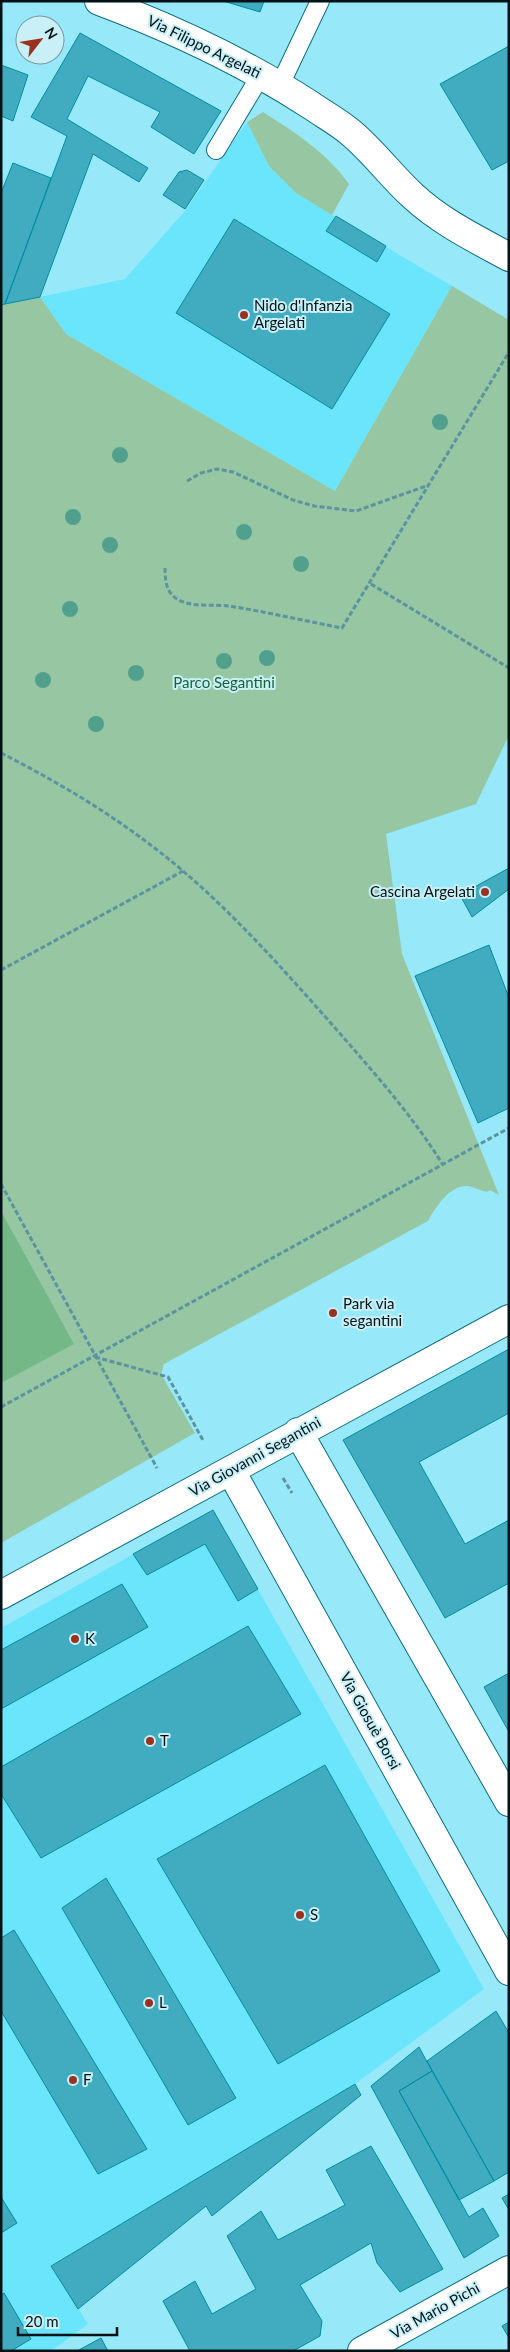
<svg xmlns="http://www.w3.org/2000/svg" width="510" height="2352" font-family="Lato,sans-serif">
	<rect width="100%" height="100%" fill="#97e9fa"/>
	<path fill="#6ae5fc" d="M247,122L269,166L332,215L452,286L335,491L66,334L40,297L125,279L185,211Z
		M213,1510L484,1989L355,2084L51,2265L88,2324L51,2351H1V1628Z"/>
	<path fill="#97c6a3" d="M263,112C296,133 326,152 349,184L332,215L296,193L269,166L247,122Z
		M452,286L509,320V735L476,804L386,834L402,954L499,1195L490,1190L487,1192C481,1191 474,1187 468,1186C450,1184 435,1208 428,1221L164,1364L161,1374L195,1433L1,1543V305L40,297L66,334L335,491Z"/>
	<path fill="#73b886" d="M1,1211L74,1344L1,1383Z"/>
	<path fill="#41acc0" stroke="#008da1" d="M223,1H264L260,12Z
		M80,33L221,111L194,154L151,127L160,112L88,76L67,119L148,168L139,182L93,154L40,297L5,304L67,136L31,117Z
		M509,46V161L492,170L440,84Z
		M1,65L28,75L13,121L1,116Z
		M13,163L51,178L5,304L1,305V193Z
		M187,170L204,180L185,209L163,195L179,172Z
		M336,216L386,246L377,262L326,231Z
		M234,219L390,314L332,409L176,313Z
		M509,868V889L472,917L460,895Z
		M489,945L509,998V1108L478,1123L415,976Z
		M509,1349V1413L419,1462L465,1544L509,1520V1583L445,1618L343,1440Z
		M213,1510L258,1589L238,1601L205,1544L147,1575L133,1554Z
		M122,1584L148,1627L1,1709V1650Z
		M248,1626L301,1714L41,1858L1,1794V1767Z
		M509,1673V1732L484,1687Z
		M325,1765L440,1971L278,2064L157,1859Z
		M106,1878L236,2098L188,2125L62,1908Z
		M14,1930L147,2149L98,2174L1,2011V1938Z
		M496,2011L509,2033V2172L494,2181L427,2061Z
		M419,2047L432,2071L399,2091L469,2217L483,2208L499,2236L464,2258L371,2086Z
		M432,2071L494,2181L459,2200L399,2091Z
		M355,2084L361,2095L212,2216L206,2206L78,2309L51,2266Z
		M371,2146L443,2269L400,2292L377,2263L371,2243L300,2285L322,2321L320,2336L293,2351H190L163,2301L195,2281L212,2314L256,2289L227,2236L261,2211L278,2240L345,2205L326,2170Z
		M509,2194V2210L502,2198Z
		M1,2197L17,2223L1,2233Z
		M4,2293L31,2339L11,2351H1V2295Z
		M509,2322V2338L502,2326Z
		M101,2338L108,2351H77Z"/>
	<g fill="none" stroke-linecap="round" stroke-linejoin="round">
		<defs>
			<path id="lane" d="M280,85L320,1
				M216,150L261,75"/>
			<path id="street" d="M99,1C174,29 246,63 312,106C325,115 338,122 350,132C373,151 391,176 413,196C441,222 476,239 509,257
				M298,1432L509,1802
				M231,1471L509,1971
				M1,1595L509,1319
				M362,2351L509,2270"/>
		</defs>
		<use href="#lane" stroke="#0c6d7c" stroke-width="20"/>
		<use href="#street" stroke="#0c6d7c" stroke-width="30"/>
		<path stroke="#5b939f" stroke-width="3" stroke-dasharray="5 2.5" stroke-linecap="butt" d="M187,481L201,473L217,469L233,472L293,500L314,506L356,511L429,485
			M165,568C165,580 166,592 177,599C192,608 212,604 229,606C267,612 305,621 342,628L509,352
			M371,584L509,668
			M1,753C54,780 105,810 152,846C218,896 274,959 329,1021C369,1067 411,1113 443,1165
			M1,970L183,871
			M1,1184L157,1468
			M95,1357L168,1377L204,1442
			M1,1407L509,1128
			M283,1478L292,1493"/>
		<use href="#lane" stroke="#fff" stroke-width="18"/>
		<use href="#street" stroke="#fff" stroke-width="28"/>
	</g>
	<g fill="#51a08e">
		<circle cx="440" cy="422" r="8"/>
		<circle cx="120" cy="455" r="8"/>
		<circle cx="73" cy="517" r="8"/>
		<circle cx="244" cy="532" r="8"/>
		<circle cx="110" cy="545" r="8"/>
		<circle cx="301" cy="564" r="8"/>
		<circle cx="70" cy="609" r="8"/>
		<circle cx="267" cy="658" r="8"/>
		<circle cx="224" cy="661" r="8"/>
		<circle cx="136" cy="673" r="8"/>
		<circle cx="43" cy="680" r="8"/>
		<circle cx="96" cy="724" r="8"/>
	</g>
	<g fill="#9b311f" stroke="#c9eff7" stroke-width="2">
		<circle cx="244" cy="315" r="5"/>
		<circle cx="485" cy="892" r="5"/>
		<circle cx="333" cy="1313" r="5"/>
		<circle cx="75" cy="1639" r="5"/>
		<circle cx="150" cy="1741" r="5"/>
		<circle cx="300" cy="1915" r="5"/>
		<circle cx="149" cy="2003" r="5"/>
		<circle cx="73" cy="2080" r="5"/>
	</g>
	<g text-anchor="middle" stroke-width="4" stroke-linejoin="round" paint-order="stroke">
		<g font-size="15" fill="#001216" stroke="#c9eff7">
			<text transform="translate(204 47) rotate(26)" y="5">Via Filippo Argelati</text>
			<text transform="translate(255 1457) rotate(-29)" y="5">Via Giovanni Segantini</text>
			<text transform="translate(370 1721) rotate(61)" y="5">Via Giosuè Borsi</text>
			<text transform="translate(435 2311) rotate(-29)" y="5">Via Mario Pichi</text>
		</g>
		<g font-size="15" fill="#001216" stroke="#c9eff7" text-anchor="start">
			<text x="254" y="311">Nido d'Infanzia<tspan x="254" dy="17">Argelati</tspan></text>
			<text x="475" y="897" text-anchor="end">Cascina Argelati</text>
			<text x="343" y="1309">Park via<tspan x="343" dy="17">segantini</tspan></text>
			<text x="85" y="1644">K</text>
			<text x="160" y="1746">T</text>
			<text x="310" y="1920">S</text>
			<text x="159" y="2008">L</text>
			<text x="83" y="2085">F</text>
		</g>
		<g font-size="15" fill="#186436" stroke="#c9eff7">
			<text x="224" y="688">Parco Segantini</text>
		</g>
	</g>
	<rect width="510" height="2352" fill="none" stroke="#001216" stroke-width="5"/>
	<g transform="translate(40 40) rotate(59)"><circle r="24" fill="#c9eff7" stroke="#79979d"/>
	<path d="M0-4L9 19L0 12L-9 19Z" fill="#9b311f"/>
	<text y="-8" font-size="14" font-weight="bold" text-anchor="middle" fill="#001216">N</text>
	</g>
	<path d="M18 2327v8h99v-8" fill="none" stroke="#001216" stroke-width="2.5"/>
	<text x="25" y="2327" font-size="15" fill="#001216" stroke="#c9eff7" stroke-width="4" paint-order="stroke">20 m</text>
</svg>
